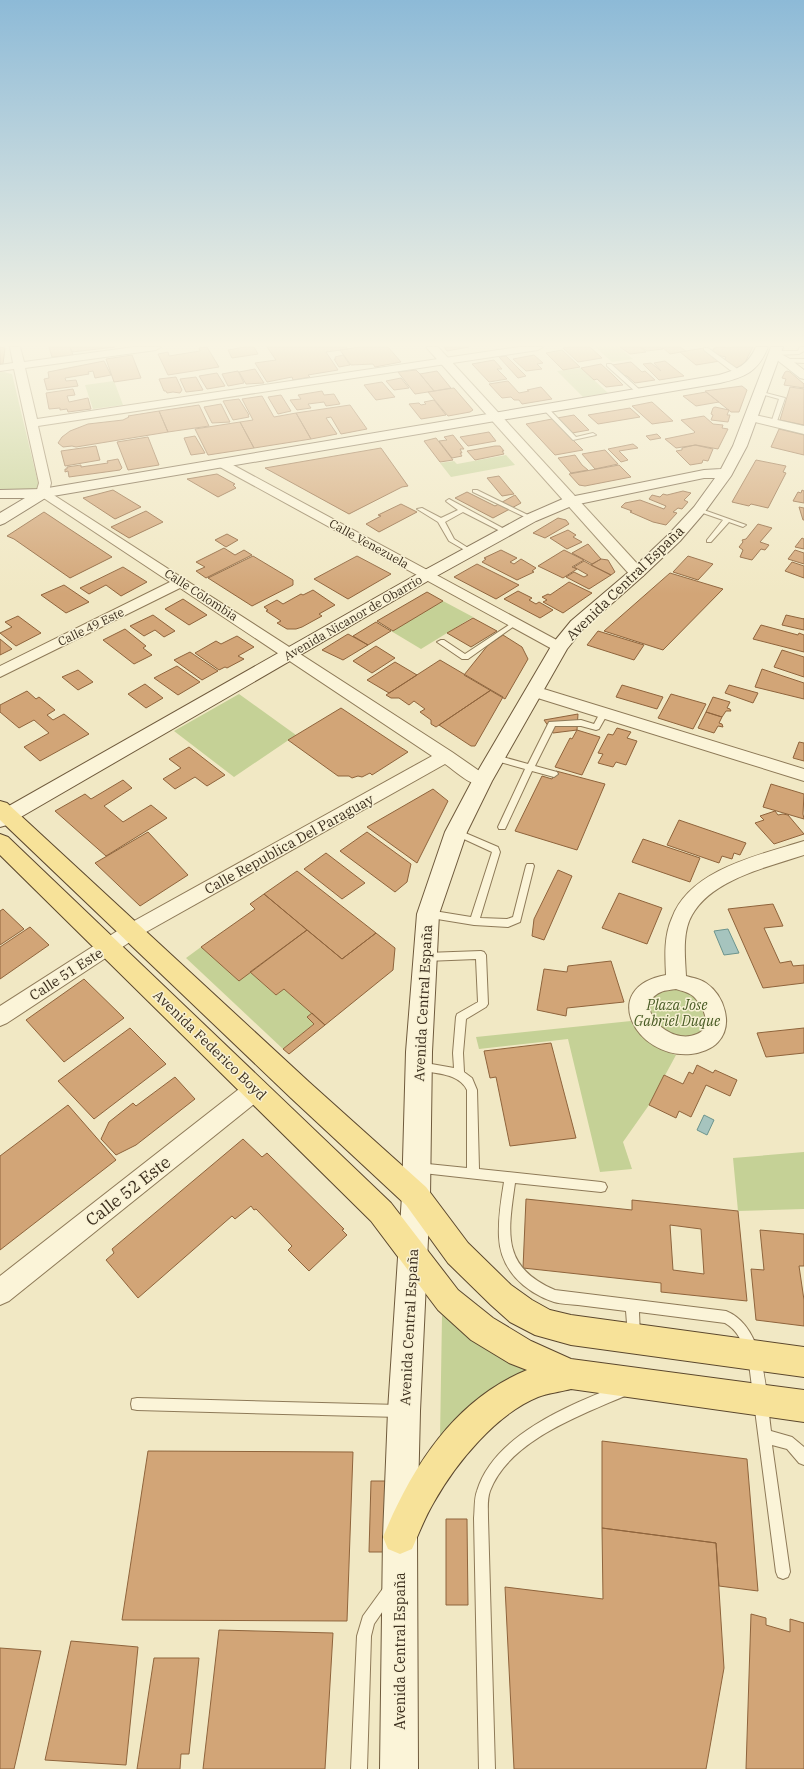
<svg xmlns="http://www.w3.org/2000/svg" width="804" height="1769" font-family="'IBM Plex Serif',serif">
	<rect width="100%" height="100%" fill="#f1e8c4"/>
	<path fill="#c5d196" d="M595,347H619L633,359L612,362Z
		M581,368L608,393L583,397L557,371Z
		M0,371L12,374L39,487L37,489L0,493Z
		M114,381L123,405L93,409L85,385Z
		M506,455L515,465L451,477L440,463L454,461L457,464Z
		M443,601L473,617L421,649L391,631Z
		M239,694L296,735L234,777L174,731Z
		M201,947L238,980L250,972L276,995L284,989L312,1013L307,1017L314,1024L283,1049L186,958Z
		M670,986L699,996L710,1020L701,1034L681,1040L650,1025L646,998Z
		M631,1021C642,1039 655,1048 676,1055L649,1105L623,1142L632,1169L600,1172L568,1039L479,1049L476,1037Z
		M804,1152V1209L738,1211L733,1158Z
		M444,1312L526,1369L528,1373L440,1439L442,1316Z"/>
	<path fill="#a6c4be" stroke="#6c948d" d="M728,929L739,953L724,955L714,931Z
		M704,1115L714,1120L707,1135L697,1130Z"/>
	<path fill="#d2a577" stroke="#8f643c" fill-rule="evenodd" d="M0,347L5,348L3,364H0Z
		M49,347H70L73,355L52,357Z
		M70,347H115L72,352Z
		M207,347L219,367L168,375L158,354L168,352L169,356L200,351L199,348Z
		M245,347H254L258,354L232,358L228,350Z
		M267,347H346L348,349L326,352L338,370L308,375L310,377L293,380L292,377L267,382L255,363L276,360Z
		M360,347H388L401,362L375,367L373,364L351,365L340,350Z
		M444,347H469L447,351Z
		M569,347H590L602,358L578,362L563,348Z
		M620,347H640L646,352L630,354Z
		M641,347H660L663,349L647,351Z
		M662,347H680L686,351L670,354Z
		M721,347L730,348L731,347H753L742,368L734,369L724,361L726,357L717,355L712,352L714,348Z
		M704,348L720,361L696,365L680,352Z
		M562,350L580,367L563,370L546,353Z
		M132,355L141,378L114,382L106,359Z
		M343,355L350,365L339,367L334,359H336L335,357Z
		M534,355L543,363L537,364L542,369L526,371L513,359Z
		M506,356L526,376L518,378L499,357Z
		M494,360L502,369H497L507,379L489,382L472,364Z
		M104,361L111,375L95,378L93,371L88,372L89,374L65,378L66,381L76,380L78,386L47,390L44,379L49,378L48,372Z
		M665,361L684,376L659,380L643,364L651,363L661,371L654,363Z
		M631,362L642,372L645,371L655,380L635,383L627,376H624L612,365Z
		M601,364L613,375L623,385L606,387L597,379L594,380L581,368Z
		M255,369L264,383L246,384L239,372Z
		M416,370L420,374L434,391L415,394L398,372Z
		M238,371L244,383L228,386L222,374Z
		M437,371L451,388L434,391L420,374Z
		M787,371L790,372L804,384V388L784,385L786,379L782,378L785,372Z
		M217,373L225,386L207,389L199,376Z
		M176,377L182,390L180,393L173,392L167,393L166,391H164L159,379Z
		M196,377L203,390L186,392L180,379Z
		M401,378L409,388L394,390L386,381Z
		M508,381L519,393L529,391L527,390L541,387L552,399L522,404L519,400H514L511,397L502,398L489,384Z
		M382,382L395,397L376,400L364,385Z
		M742,386L747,390L739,412H731L705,391Z
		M790,387L804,389V425L780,420Z
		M454,388L473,410L470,412L448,416L428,392Z
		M73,389L75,395L67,396L69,402L88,398L91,409L68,412L67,409L60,410V408L49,409L46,393Z
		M322,391L324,395L334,394L340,404L326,406L324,402L308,404L311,408L297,410L290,400L301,399L298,395Z
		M706,392L719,402L696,406L683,396Z
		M281,395L291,411L278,414L268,397Z
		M262,396L274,417L296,413L311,439L254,448L240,422L253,420L242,399Z
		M239,399L249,415H248L249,417L233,420L223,401Z
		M434,400L446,415L421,419L409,404L419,403L421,405L426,404L424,402Z
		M652,402L673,421L652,424L632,406Z
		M221,404L230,422L212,423L204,407Z
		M199,405L209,426L168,432L159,411Z
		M350,405L367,429L341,434L331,417L326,418L337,434L311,439L296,413Z
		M715,407L729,410L727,415H730L728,422L711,420L713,415L711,414L713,408Z
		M630,408L640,417L598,424L588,415Z
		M159,411L168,432L76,447L72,446L63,447L58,443L62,437L70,431L88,424L123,420L129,417L128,416Z
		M574,415L589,430L572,433L557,418Z
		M704,416L713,424L723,425L722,428L728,429L718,449L696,445L676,448L665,439L694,433L695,432L681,420Z
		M552,419L583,450L555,455L526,424Z
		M240,422L254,448L208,455L195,429Z
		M779,429L804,435V455L771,447Z
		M489,432L496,441L468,446L460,437Z
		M657,434L661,438L650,440L646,436Z
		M453,435L464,449H460L462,453H460L462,456L452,458L439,441L447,440L444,437Z
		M195,436L205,453L191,455L184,438Z
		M148,437L159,465L128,470L117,442Z
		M436,438L453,460L440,462L424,441Z
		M633,444L638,448L619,451L628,460L621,462L608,449Z
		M695,445L713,449L708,461L703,460L702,463L690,465L676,451L682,450V448Z
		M96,446L100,460L65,466L61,451Z
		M495,446H500L504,451H502L504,454L475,460L467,451Z
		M381,448L408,486L402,487L349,514L265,468Z
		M605,450L618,464L595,469L582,454Z
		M575,455L582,465L588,470L571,473L558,458Z
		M118,459L122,468L120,470L69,477L68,471L65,472V469H67V467L81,465V467L108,463L107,461Z
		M756,460L786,466L783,472L786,473L768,508L751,504L749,506L732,502Z
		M619,465L631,477L585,486L579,485L569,474Z
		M217,474L235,484L233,485L236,488L218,497L187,479Z
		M499,476L514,494L502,496L487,478Z
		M113,490L141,507L115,519L83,498Z
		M802,490L804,491V503L793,501L798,492L801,493Z
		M683,491L691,493L684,500L688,502L682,509L678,508L673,512L677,513L666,525L653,522L630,512L632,511L621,507L625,503L640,500L664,509L666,506L649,499L652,495L660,497L663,494L667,495Z
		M467,492L495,506L515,495L521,503L493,518L455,498Z
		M401,504L417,512L379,532L366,524L381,516L378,515Z
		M799,507L804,508V520H803Z
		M146,511L163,522L129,538L111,527Z
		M44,512L68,528L112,557L70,578L14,539L7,536Z
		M558,518L566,520L569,524L545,538L533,533Z
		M758,524L772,528L760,542L769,545L765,550L761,549L752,560L740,557L743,550L739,547L743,542L742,540L746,539Z
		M568,530L576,535L573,537L582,542L567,549L550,538Z
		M227,534L238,540L226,547L215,540Z
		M802,538L804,539V549L795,547Z
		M588,544L601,559L592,564L572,553Z
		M224,548L235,555L244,550L252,555L206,578L196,571L205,567L196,562Z
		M501,550L517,558L510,562L514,564L521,559L536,568L532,571L534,572L517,580L482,562L486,559L484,558Z
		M564,550L584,560L572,567L577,569L563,578L538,566Z
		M795,550L804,553V564L788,559Z
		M253,556L293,580V585L252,606L208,578Z
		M357,556L391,574L348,599L314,579Z
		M688,556L713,564L698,580L673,572Z
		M601,559L608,560L615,572L611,575L591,565Z
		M584,561L591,565L611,575L589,589L566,577L574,572L584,577L588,575L574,567Z
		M792,562L804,566V578L785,571Z
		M477,564L519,585L496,599L454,577Z
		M123,567L147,582L121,596L106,585L89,594L80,588Z
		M670,573L723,589L663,650L604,631Z
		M569,582L592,593L563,613L543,602L547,600L542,597L548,594L550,595Z
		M64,585L89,602L66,613L41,595Z
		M313,590L335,605L319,614L322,616L302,627L296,629H287L277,623L281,621L266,611L268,610L264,607L277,600L283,604L301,594L303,595Z
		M518,591L532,598L529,600L536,604L539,602L553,610L540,618L504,599Z
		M427,592L443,601L393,631L377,621Z
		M183,599L207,615L189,625L165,609Z
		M153,615L175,631L164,637L155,630L144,636L130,626Z
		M786,615L804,619V618V630L782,625Z
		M18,616L41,633L16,646L0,633L12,627L5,622Z
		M473,618L497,631L471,647L447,633Z
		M376,622L391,631L368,645L353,636Z
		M761,625L798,635L799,633L804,635V652L753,639Z
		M125,629L146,646L143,648L152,655L134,664L103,640Z
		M598,631L644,645L634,660L587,645Z
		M348,634L368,645L343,660L322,650Z
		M503,635L522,647L528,659L505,699L464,675L488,645Z
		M237,636L254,647L238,656L244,659L227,668L225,667L219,670L195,653L216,641L221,644Z
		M0,639L12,649L0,655Z
		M376,646L395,658L372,673L353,661Z
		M782,650L804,657V677L774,667Z
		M190,652L218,671L202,680L174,660Z
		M440,660L491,690L436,727L431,724V720L420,712L425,709L414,701L409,705L399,698H391L386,695Z
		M395,662L417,675L389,693L367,680Z
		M177,666L200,682L178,695L154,678Z
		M762,669L804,683V699L755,687Z
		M78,670L93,682L78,690L62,677Z
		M145,684L163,698L146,708L128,694Z
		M622,685L663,697L657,709L616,697Z
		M729,685L758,693L753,703L725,693Z
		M491,690L503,697L475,746H471L439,725Z
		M27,691L36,699L39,697L55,710L47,715L53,720L64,714L89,734L40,761L24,747L49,733L34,720L19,728L0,712V705Z
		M671,694L706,704L693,729L658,718Z
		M713,697L730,702L727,708L730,709L731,711H726L722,717L706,712Z
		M341,708L397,745L408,752L372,775L370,773L362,777L358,776L352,778L349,776H338L288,740Z
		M706,712L722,717L719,723L722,724L723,727L718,726L714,733L698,728Z
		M578,714L577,730L553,733L544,720Z
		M617,728L631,732L627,738L637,741L626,765L616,762L613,767L598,763L603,754L598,753L608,734L613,735Z
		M577,730L600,737L582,775L555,767L570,738L572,739Z
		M799,742L804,743V761L793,758Z
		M189,747L225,775L207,786L195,777L175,789L163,779L181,768L169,759Z
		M556,771L605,784L577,850L515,831L542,776L552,779Z
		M123,780L132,788L104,806L123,822L151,805L167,818L106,856L55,811L85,794L91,799Z
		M771,784L804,794L803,814L804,819L763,807Z
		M433,789L448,801L417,863L367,827Z
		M775,811L778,815L783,814L788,815L804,834L774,844L755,823L764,820L760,816Z
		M679,820L746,843L740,855L734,853L732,859L722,856L719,863L667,845Z
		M148,832L188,875L140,906L95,863Z
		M367,832L411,864L407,882L395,892L340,851Z
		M643,839L700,858L690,882L632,862Z
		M326,853L365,883L342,899L304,869Z
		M558,870L572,876L544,940L532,936L534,919Z
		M297,871L376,933L342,959L264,894Z
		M619,893L662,908L647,944L602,928Z
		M264,894L307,930L239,981L201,947L255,909L250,904Z
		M773,904L783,926L764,928L780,963L791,961L793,966L804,965V983L763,988L728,909Z
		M3,909L24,929L0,945V911Z
		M30,927L49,945L0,979V947Z
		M307,930L342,959L376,933L395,948L393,970L325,1025L284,989L276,995L250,972Z
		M611,961L624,1002L567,1008L566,1016L537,1010L544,969L567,972L568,966Z
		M84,979L124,1018L64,1062L26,1020Z
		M312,1013L325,1025L289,1054L283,1049L314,1024L307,1017Z
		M130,1028L166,1064L94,1119L58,1081Z
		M804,1028V1053L766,1057L757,1033Z
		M551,1043L576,1138L510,1146L496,1077L490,1078L484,1051Z
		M697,1065L713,1073L715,1070L737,1080L730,1096L706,1085L691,1117L679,1111L676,1118L649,1105L664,1075L683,1084L689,1072L693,1074Z
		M175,1077L195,1099L136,1145L116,1155L101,1139L109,1122L133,1103L136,1106Z
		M68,1105L116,1160L0,1250V1156Z
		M243,1139L262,1157L267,1153L344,1229L342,1230L347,1235L309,1271L288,1250L292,1246L256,1209L254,1210L251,1206L235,1219L232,1216L138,1298L106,1260L114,1253L112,1249Z
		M526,1199L632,1210V1200L738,1211L747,1301L661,1292V1283L523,1268ZM670,1225L701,1229L704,1274L673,1270Z
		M760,1230L804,1234V1266H799L804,1300V1326L756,1320L751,1269L764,1270Z
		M602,1441L747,1459L758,1591L719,1586L716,1543L602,1528Z
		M148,1451L353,1452L347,1621L122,1620Z
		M371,1481H391L389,1552H369Z
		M446,1519H467L468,1605H446Z
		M602,1528L716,1543L724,1668L706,1769H514L505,1587L603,1599Z
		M751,1614L766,1618V1625L790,1632V1619L804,1623V1769H746Z
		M219,1630L333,1633L325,1769H203Z
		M71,1641L138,1647L126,1765L45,1760Z
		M0,1648L41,1651L14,1769H0Z
		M154,1658H199L189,1754H181L180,1769H137Z"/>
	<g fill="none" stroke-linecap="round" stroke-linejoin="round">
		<defs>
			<path id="service" d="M800,347H804V351L799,354L776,355L773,353L776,351H798Z
				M704,348H708L743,373L740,375L730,370L704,350Z
				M786,359H804V363L784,362V360Z
				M607,364H611L641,391V393H637L607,366Z
				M758,391L785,398L776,424L771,423L779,399L758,393Z
				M543,407H547L576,437L593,433L596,435L573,440L543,409Z
				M473,490H477L534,518L529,519L473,492Z
				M449,499L508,531L509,532L504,533L463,512L445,522L454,539L473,551L468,552L449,541L438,522L417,509L422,508L441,518L458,510L447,502L446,501Z
				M697,509H701L746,525L743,527L729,522L711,542H707V540L723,520L697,511Z
				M515,621L519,623L517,624L468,659H462L437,642L441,640H444L465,654Z
				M604,710L608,713L599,729L596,730L581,726H555L535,766L557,772L558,774L554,777L532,771L506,827L505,829H499L498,827L525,769L493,760L492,758L493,756L496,755L528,764L549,722L581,720L594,724L601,711Z
				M456,829L498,847L500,852L480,918L507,919L513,917L526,866L527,864H533L534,866L520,922L508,927L474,925L425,917L423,914L425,911L428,910L471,917L492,852L453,834L452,832Z
				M481,951L484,952L486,955L488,1004L486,1007L466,1019L463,1053L464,1072L472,1078L477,1090L479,1169L601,1182L605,1183L607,1187L605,1191L601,1192L515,1183C508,1233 501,1267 555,1290L726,1311C766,1327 766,1394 771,1431L792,1437L804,1447V1465L799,1463L787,1449L772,1445L790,1572L788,1577L783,1579L778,1577L776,1572L748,1356C742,1343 738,1330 725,1323L639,1312L640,1336L638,1340L634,1342L630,1340L628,1336L626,1311C610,1309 594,1307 578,1305C570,1304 561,1304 554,1302C524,1292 500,1269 499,1237C498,1218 501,1200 504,1182L414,1172L412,1168L414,1164L418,1163L467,1168V1090C459,1073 436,1074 420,1070L416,1069L415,1066L416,1063L420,1062L454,1068L453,1053L456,1017L457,1014L478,1002L476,959L426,961L423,960L421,957L423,954L426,953Z
				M622,1384L627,1385L628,1390L627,1395C582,1415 509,1440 490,1491C487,1499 488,1509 488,1518L495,1769H479L474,1518C475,1509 474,1499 477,1491C494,1434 572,1404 622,1384Z
				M137,1398L399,1405L404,1406L405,1411L404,1416L399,1417L137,1410L132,1409L131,1404L132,1399Z
				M389,1585L394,1587L396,1592L374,1624L371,1636L367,1769H351L357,1636L363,1616L384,1587Z"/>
			<path id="minor" d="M10,347H20L24,362L134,347H161L156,350L25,368L37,419L519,347H543L538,350L38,426L51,483L49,492L452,752L488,777L491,781L488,785C473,789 457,772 445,764L139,936L7,1023L0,1026V1006L125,926L432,756L180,588L0,677V666L170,582L36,493L39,483L14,369L0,371V365L13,363Z
				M776,351L790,359L804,370V379L800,378L772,356L771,354L772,352Z
				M751,414L804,426V434L747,420L745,418L747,416Z
				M222,459L564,644L567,647L564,650L559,652L554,650L218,466L216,463L218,460Z
				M534,686L804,769V781L528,695L526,691L528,687Z
				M804,841V855C768,867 712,879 692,915C682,932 685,957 686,976C693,978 700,979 706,983C724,995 734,1025 718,1042C712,1049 700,1053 691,1054C635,1059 598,987 666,975C665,955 664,936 672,918C690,869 760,855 804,841ZM676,989C682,991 688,992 693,996C703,1005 714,1027 697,1034C669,1047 630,1005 661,992C665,990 671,990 676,989Z
				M256,1079L264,1082L267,1089L264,1096L9,1301L0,1305V1276L248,1082Z"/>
			<path id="tertiary" d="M426,347H438L643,570L645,573L643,576L637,578L631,576Z"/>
			<path id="secondary" d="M756,347H768C758,372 745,377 720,383L47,497L5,523L0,525V513L25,498H0V490L42,489L719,375C737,370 748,365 756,347Z
				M771,347H783L747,446L731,476L704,513L680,541L643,576L583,629L567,649L492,781L467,832L439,914L432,1052L430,1196L420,1411L417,1537L418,1769H380L383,1537L388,1411L402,1196L406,1052L417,914L445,832L472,781L553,643L571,621L631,570L668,535L694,507L715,478H704L574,505L536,521L433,578L7,825L0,827V811L421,572L526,515L565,498L704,470L721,469L733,446Z"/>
			<path id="primary" d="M0,801L7,803L309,1082L426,1187L468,1243L511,1285L532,1300L550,1310L571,1315L804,1347V1377L571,1345L535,1335L510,1322L491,1305L448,1263L406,1205L291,1098L0,820Z
				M0,834L8,837L391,1203L458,1290L493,1318L531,1341L571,1359L804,1390V1422L571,1389C560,1392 548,1393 538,1397C496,1414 456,1463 434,1502C425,1517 419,1533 412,1549L400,1554L388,1549L383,1537C412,1467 454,1400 527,1370L509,1363L471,1340L438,1310L371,1221L0,855Z"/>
		</defs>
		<use href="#service" stroke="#8e7a58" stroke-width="2"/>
		<use href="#minor" stroke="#8e7a58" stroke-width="2"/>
		<use href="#tertiary" stroke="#8e7a58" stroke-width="2"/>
		<use href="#secondary" stroke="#6f5a3c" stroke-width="2"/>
		<use href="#primary" stroke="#5b472d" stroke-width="2"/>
		<use href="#service" fill="#fbf4d8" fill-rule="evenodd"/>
		<use href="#minor" fill="#fbf4d8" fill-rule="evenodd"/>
		<use href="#tertiary" fill="#fbf4d8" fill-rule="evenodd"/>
		<use href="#secondary" fill="#fbf4d8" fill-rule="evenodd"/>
		<use href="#primary" fill="#f7e299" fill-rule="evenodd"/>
	</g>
	<linearGradient id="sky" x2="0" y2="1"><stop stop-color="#8dbad7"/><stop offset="0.58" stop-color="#f9f5e4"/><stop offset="1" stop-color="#f9f5e4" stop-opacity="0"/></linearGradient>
	<rect width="804" height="594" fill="url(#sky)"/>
	<g text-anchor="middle" stroke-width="3" stroke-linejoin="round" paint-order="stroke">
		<g font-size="12" fill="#3c2f1e" stroke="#f8f1d4">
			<text transform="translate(369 544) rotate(29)" y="4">Calle Venezuela</text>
			<text transform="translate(201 595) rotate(33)" y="4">Calle Colombia</text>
			<text transform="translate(353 618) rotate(-30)" y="4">Avenida Nicanor de Obarrio</text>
			<text transform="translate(91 627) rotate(-26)" y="4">Calle 49 Este</text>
		</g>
		<g font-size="14" fill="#3c2f1e" stroke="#f8f1d4">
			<text transform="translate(625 583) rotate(-44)" y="5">Avenida Central España</text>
			<text transform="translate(289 844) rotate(-29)" y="5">Calle Republica Del Paraguay</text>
			<text transform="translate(66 974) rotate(-33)" y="5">Calle 51 Este</text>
			<text transform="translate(423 1003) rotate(-87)" y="5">Avenida Central España</text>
			<text transform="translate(210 1045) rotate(44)" y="5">Avenida Federico Boyd</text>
			<text transform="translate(409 1327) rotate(-87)" y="5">Avenida Central España</text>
			<text transform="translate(400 1651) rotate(-90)" y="5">Avenida Central España</text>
		</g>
		<g font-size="14" font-style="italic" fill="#475a23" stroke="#f8f1d4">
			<text x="677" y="1010">Plaza Jose<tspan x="677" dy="16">Gabriel Duque</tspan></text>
		</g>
		<g font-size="17" fill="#3c2f1e" stroke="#f8f1d4">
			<text transform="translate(128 1191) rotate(-38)" y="6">Calle 52 Este</text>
		</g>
	</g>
</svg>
